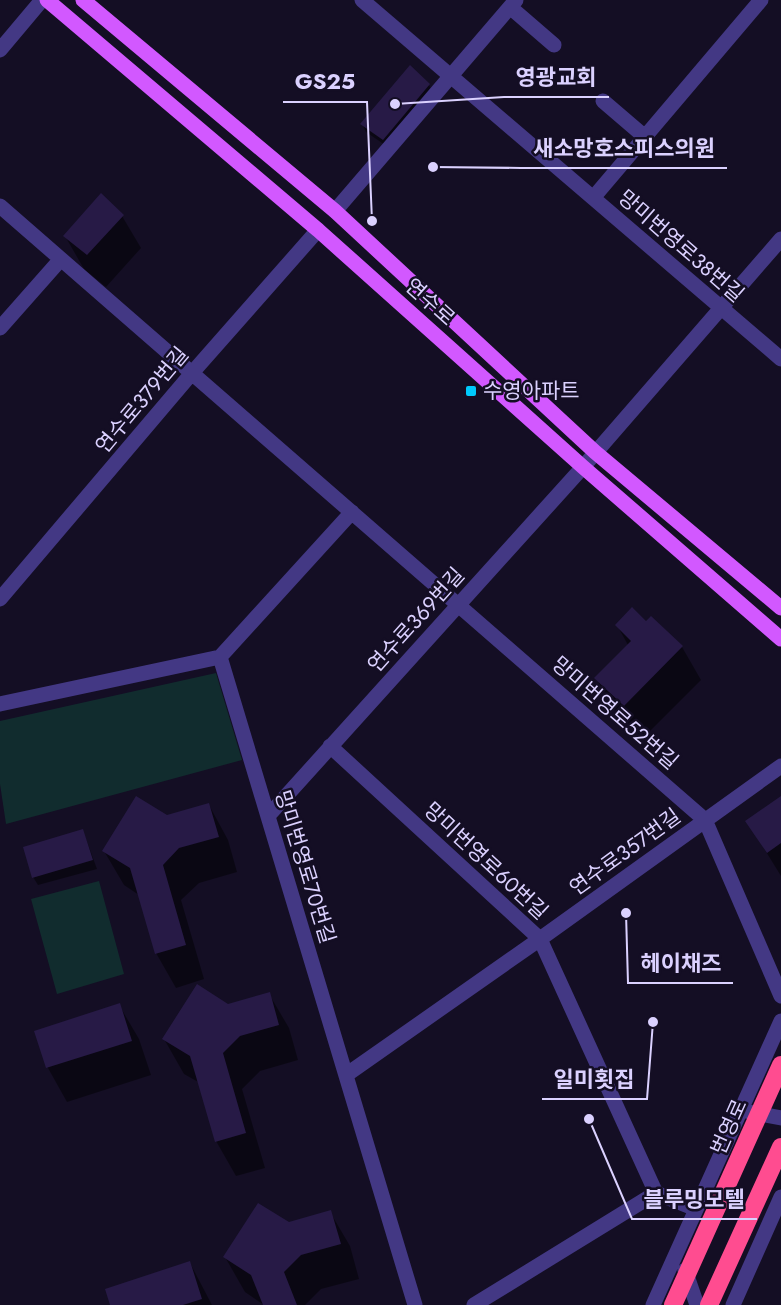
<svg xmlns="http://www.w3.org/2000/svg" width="781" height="1305" font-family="Jost,'Noto Sans KR',sans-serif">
	<rect width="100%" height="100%" fill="#140e24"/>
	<path fill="#112c2e" d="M216,673L242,760L6,824L0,784V721Z
		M99,881L124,974L57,994L31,899Z"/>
	<path fill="#0007" d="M429,85L433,93L388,147L366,132L362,124Z
		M122,216L141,248L106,287L84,269L65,236Z
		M652,618L682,647L701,680L643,738L615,711L596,678L628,645L617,625L646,623Z
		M781,798V876L747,821Z
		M209,805L228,840L237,872L199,883L181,900L204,979L176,988L156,953L139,895L124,885L104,851L167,817Z
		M83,831L97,869L38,885L33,877Z
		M269,994L289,1028L298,1060L260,1071L242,1089L265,1168L236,1176L216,1141L200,1083L184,1074L164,1039L227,1005Z
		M119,1005L139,1039L151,1075L67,1102L48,1068L36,1032Z
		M330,1212L350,1246L359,1279L321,1289L305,1305H264L245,1292L225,1257L289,1223Z
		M190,1263L212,1305H111Z"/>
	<path fill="#271a46" d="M410,65L430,84L383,140L360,124Z
		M101,193L124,215L87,255L63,236Z
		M632,607L646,621L651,616L683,646L624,706L594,678L631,641L615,625Z
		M136,796L167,815L209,803L219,837L179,848L163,865L186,945L155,954L130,868L102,851Z
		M781,796V843L767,853L745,821Z
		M83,829L93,860L32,878L23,847Z
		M197,984L228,1004L270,992L279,1025L240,1036L223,1053L246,1133L215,1142L190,1056L162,1039Z
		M120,1003L132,1041L46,1068L34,1031Z
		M258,1203L289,1222L331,1210L341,1244L301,1255L284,1272L297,1305H263L251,1275L223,1257Z
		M190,1261L202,1299L183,1305H110L105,1289Z"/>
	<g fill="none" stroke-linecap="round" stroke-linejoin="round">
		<path stroke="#433884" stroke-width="15" d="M362,0L781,359
			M510,7L554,45
			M0,50L42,0
			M603,101L645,137
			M593,198L761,0
			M0,206L705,820L781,996
			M335,211L516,0
			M0,328L61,259
			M0,599L192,373L318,230
			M220,657L415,1305
			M220,657L352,512
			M0,704L220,657
			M330,746L540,939L656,1193
			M268,816L583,467L781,239
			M346,1075L540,939L781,766
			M749,1112L781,1118
			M656,1193L696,1209
			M685,1270L697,1305
			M474,1305L656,1193
			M653,1305L781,1021
			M733,1305L781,1197"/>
		<path stroke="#d258ff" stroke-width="15" d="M47,0L318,230L583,467L781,639
			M83,0L335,211L595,452L781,608"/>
		<path stroke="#ff4c90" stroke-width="18" d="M709,1305L781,1147"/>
		<path stroke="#ff4c90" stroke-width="18" d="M673,1305L781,1065"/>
	</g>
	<rect fill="#00c9fc" stroke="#140e24" stroke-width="2" x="465" y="385" width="12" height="12" rx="3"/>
	<g text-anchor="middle" stroke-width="5" stroke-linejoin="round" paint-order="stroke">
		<g font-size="21" fill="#dbd1ff" stroke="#140e24">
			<text transform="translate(681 246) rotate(41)" y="7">망미번영로38번길</text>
			<text transform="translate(430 302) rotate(42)" y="7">연수로</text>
			<text transform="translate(142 400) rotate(-50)" y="7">연수로379번길</text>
			<text transform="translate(416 620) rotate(-48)" y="7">연수로369번길</text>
			<text transform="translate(615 713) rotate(41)" y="7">망미번영로52번길</text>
			<text transform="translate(625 852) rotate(-36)" y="7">연수로357번길</text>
			<text transform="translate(486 861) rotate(43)" y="7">망미번영로60번길</text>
			<text transform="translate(305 867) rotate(73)" y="7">망미번영로70번길</text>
			<text transform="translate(729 1127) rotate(-66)" y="7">번영로</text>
		</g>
		<g font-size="21" fill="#dbd1ff" stroke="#140e24" text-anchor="start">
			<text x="483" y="398">수영아파트</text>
		</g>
	</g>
	<path fill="none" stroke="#dbd1ff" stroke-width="2" d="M395 104L504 97H609M372 221L367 102H283M433 167L521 168H727M626 913L628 983H733M653 1022L647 1099H542M589 1119L632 1219H757"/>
	<g fill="#dbd1ff" stroke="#140e24" stroke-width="2">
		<circle cx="395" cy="104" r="6"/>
		<circle cx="372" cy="221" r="6"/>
		<circle cx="433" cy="167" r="6"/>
		<circle cx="626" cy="913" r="6"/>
		<circle cx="653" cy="1022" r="6"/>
		<circle cx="589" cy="1119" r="6"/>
	</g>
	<g font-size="22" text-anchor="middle" font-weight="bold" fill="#dbd1ff" stroke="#140e24" stroke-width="5" stroke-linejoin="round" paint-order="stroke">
		<text x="556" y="85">영광교회</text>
		<text x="325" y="89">GS25</text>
		<text x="624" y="156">새소망호스피스의원</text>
		<text x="681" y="971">헤이채즈</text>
		<text x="594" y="1087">일미횟집</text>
		<text x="694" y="1207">블루밍모텔</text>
	</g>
</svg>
